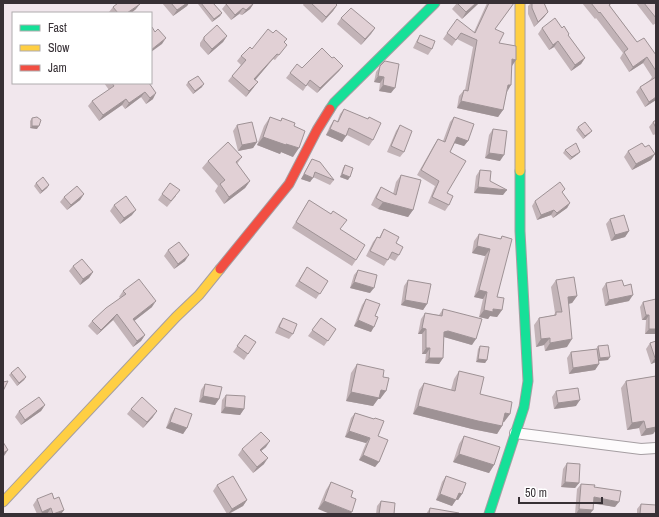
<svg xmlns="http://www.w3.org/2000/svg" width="659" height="517" font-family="'Archivo Narrow',sans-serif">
	<rect width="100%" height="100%" fill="#f1e7ed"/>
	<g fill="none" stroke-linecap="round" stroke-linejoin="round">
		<defs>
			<path id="street" d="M515,433L641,449L656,448"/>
			<path id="fast" d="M330,109L334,103L435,3
				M489,514L524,407L528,381L520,231V171"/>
			<path id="slow" d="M520,3V171
				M3,502L176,317L199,295L220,269"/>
			<path id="jam" d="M220,269L289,184L317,130L330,109"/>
		</defs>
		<use href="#street" stroke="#a59ea2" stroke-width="12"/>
		<use href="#fast" stroke="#a59ea2" stroke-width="11"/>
		<use href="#slow" stroke="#a59ea2" stroke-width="11"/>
		<use href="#jam" stroke="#a59ea2" stroke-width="11"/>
		<use href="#street" stroke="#fdfbfc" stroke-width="10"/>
		<use href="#fast" stroke="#16e098" stroke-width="9"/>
		<use href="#slow" stroke="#ffcf43" stroke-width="9"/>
		<use href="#jam" stroke="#f24e42" stroke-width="9"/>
	</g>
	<path fill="#c2b3b7" d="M162,3H189L187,6L173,16Z
		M198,3H213L222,13L220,16L212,22L198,4Z
		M254,3L250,9L242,15L239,14L231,20L222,9L226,4Z
		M304,3H335L337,5L333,11L322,23L303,5Z
		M457,3H479L462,19L452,9Z
		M487,3H514L495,29L499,43L512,66L503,110L498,117L457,108L459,96L464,90H465L473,47L457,39L452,46L443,39L447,33L474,32Z
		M531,3H544L548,12L544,17L534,27L528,14V6Z
		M582,3H611L610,6L637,42L656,55V100L645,107L636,92L640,87L650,80L652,77L643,63L629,72L620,58L623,53L596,18L595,19Z
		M636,3H656V23L653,25Z
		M113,7L136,9L131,13H110L109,12Z
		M341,18L375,28L361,45L337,24Z
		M542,28H562L568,35L585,58L581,64L571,71L554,47L549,50L538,34Z
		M273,33L287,39L284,43L283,50L275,60L273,59L255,80L254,87L246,97L228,81L232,76L241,65L237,61L241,56L252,49Z
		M420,35L432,49L428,55L413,48L417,40Z
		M227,36L223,42L208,55L200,46V43L204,37Z
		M332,58L343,66L339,71L317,93L307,85L303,91L286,78L290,73L302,68Z
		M380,66L391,93L379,91L380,83L374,82L376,72Z
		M188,82L202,87L193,94L186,85Z
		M104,83H149L153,99L146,104L141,97L125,109L122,105L99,121L88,106L92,101L109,90Z
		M344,109L373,140L369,146L347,135L342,142L326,135L330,126L334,120L337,122L340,114Z
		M270,117L280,121L282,118L294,126L293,157L281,152L280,154L257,145L264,126Z
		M454,117L468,141L464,146L455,143L450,152L447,193L449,205L445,211L428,203L435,186L417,175L434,145L438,139L443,141L450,122Z
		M32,118L37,129L30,128V121Z
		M656,120V134L653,135L649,127L653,122Z
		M237,125L257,142L253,148L238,151L233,131Z
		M400,125L404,152L400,157L387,152L396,131Z
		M578,127L590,133L583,139L576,130Z
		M493,129L500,161L485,158L489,135Z
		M645,147L651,160L632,170L624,157L628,151Z
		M565,150L578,154L570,160L563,153Z
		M242,157L237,164L250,181L245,188L224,204L215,191L218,186L202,168L208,161Z
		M312,159L334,180L330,185L313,177L310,182L301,179L309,164Z
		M345,165L348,180L340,177L343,168Z
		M480,170L490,181L503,195L474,193L476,176Z
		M401,175L413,210L408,217L378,209L371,205L376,195L381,187L393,194L396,182Z
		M36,183L49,185L47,188L40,194L34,186Z
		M565,189L562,193L570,203L567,208L553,218L551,215L537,220L532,206L535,201Z
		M84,194L80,200L67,210L60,202L64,197Z
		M162,194L176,196L167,207L158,200Z
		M309,200L340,229L356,260L352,266L292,228Z
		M114,205L132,215L120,224L110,211Z
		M610,219L629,231L625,237L611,241L606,224Z
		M384,229L396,243L399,255L395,261L389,258L384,266L366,256L373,242L377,237L379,238Z
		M479,234L500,239L502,236L497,297L502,310L497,317L490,316L488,319L479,317L483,299L474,297L485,256L472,253L474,241Z
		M168,250L185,261L174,269L164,256Z
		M73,266L93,272L89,278L80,285L69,271Z
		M307,267L328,281L316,299L295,286Z
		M358,270L370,293L350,288L354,275Z
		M408,280L427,304L423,310L401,305L404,286Z
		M556,280L577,296L572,303L568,304L567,347L545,351L544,345L536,347L534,325L539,318L554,315L555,313L551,287Z
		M606,283L624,286L629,301L605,306L602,289Z
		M123,291L152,307L134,321L145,335L141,341L133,347L113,320L97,335L88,326L92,321L120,298L119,297Z
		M366,299L375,316L371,332L354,326L362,305Z
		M656,299V334H645L646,320H642L640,307L643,302Z
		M443,309L472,345L444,337L443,358L439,364L425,363L426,354H422V334H418L421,319L425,313L439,315Z
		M283,318L293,334L289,339L275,333L279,324Z
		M321,318L336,329L324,346L308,336Z
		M245,335L256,342L244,360L233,352Z
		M656,341V362L651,364L646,349L650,343Z
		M480,346L487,360L485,363L476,362L478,349Z
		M598,346L608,360L598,361L599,364L595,370L569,374L567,358L571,352L596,349Z
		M357,364L383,377L386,391L380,399H378L373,406L346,401L351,373Z
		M459,371L480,394L510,414L504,422L503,421L502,426L497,434L472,429L413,414L419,390L424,383L451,390L454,379Z
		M11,373L26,377L24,380L17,386L9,375Z
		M656,376V430L653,434L641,436L639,428L627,430L621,388L626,381Z
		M205,384L219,399L215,405L199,402L201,390Z
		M556,391L576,406L554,409L552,397Z
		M226,395L244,409L240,415L221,413L222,400Z
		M45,405L41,411L21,425L15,417L19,411Z
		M175,408L187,428L183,434L166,428L171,414Z
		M131,409L153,417L143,428L127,414Z
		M355,413L374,419L375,418L378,436L379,462L375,467L359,460L366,443L345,437L351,418Z
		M464,436L494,465L489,473L453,462L459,444Z
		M266,447L261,451L264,464L253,473L238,455L242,449Z
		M567,463L579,483L575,488L561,487L563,469Z
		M446,476L462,494L458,500L456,499L452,506L436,500L442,482Z
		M331,482L351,497L318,509L326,490Z
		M581,484L594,487L615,507L593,503L590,514H575L577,489Z
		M217,485L247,500L243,506L229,514H227L213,491Z
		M37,499H54L64,510L61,514H37L33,505Z
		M381,501L394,514H376L377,506Z
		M641,504L656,514H637V509Z
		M430,508L459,514H426Z"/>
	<path fill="#9e9295" d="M187,3H189L187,6L173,16L177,10Z
		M254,3L250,9L242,15L246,10Z
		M476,3H479L462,19L466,12Z
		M140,4L136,9L131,13H127Z
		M337,5L333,11L322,23L326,17Z
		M243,8L239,14L231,20L235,15Z
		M548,12L544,17L534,27L538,22Z
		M222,13L220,16L212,22L214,19Z
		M375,28L371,34L361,45L365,39Z
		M227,36L223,42L208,55L212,49Z
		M166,38L162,44L151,52V50Z
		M558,41L554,47L549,50L553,45Z
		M277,54L273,59L251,85L254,79Z
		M647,57L643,63L629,72L633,67Z
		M585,58L581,64L571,71L575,65Z
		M512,59L516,60L512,66Z
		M343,66L339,71L317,93L320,88Z
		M378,76L384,77L380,83L374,82Z
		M258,82L246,97L249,91Z
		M204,84L202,87L193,94L195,91Z
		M383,85L395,88L391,93L379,91Z
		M508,85H511L507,92Z
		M145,92L141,97L125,109L129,103Z
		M156,93L153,99L146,104L150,98Z
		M656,97V100L645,107L649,102Z
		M126,99L122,105L99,121L103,115Z
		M461,101L503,110L498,117L457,108Z
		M32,126H39L37,129L30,128Z
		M330,129L346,136L342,142L326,135Z
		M592,131L590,133L583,139L585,136Z
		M263,137L286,144L299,148L293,157L281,152L280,154L257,145Z
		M457,137L468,141L464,146L454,143Z
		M257,142L253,148L238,151L242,145Z
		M580,152L578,154L570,160L572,157Z
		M489,153L504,155L500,161L485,158Z
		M655,154L651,160L632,170L636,164Z
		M304,174L313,178L310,182L301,179Z
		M342,174L350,177L348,180L340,177Z
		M250,181L245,188L224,204L229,197Z
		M49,185L47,188L40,194L42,191Z
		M478,187L507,190L503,195L474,193Z
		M84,194L80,200L67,210L71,205Z
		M383,202L413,210L408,217L378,209Z
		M570,203L567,208L553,218L557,213Z
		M136,210L132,215L120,224L124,218Z
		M554,210L551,215L537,220L541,215Z
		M629,231L625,237L611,241L615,235Z
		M477,246L490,249L485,256L472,253Z
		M189,255L185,261L174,269L178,264Z
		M93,272L89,278L80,285L83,279Z
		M354,282L374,288L370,293L350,288Z
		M479,290L487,292L483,299L474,297Z
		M633,295L629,301L605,306L609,300Z
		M577,296L572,303L562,305L568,297Z
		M405,300L427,304L423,310L401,305Z
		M156,301L152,307L129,325L133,319Z
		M493,309L502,310L497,317L490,316L488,319L479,317L484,310Z
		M117,314L113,320L97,335L101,330Z
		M646,315H649L646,320H642Z
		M358,320L374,327L371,332L354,326Z
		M422,328L426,329L422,334H418Z
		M649,329H656V334H645Z
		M448,331L476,339L472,345L444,337V332Z
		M145,335L141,341L133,347L137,341Z
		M550,338L544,345L536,347L541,339Z
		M572,339L567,347L545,351L550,343Z
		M426,348H430L426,354H422Z
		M610,357L608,360L598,361L600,358Z
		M429,358H443L439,364L425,363Z
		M655,358H656V362L651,364Z
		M478,359L487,360L485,363L476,362Z
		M599,364L595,370L569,374L573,368Z
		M26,377L24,380L17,386L19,383Z
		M381,390L386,391L380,399H378L373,406L346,401L351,392Z
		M203,396L219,399L215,405L199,402Z
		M580,400L576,406L554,409L558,403Z
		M45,405L41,411L21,425L25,420Z
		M418,406L502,426L497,434L472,429L413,414Z
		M225,407L244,409L240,415L221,413Z
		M157,411L153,417L143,428L147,422Z
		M505,413L510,414L504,422L500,421Z
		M644,421L639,428L627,430L632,423Z
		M170,422L187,428L183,434L166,428Z
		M656,425V430L653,434L641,436L646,429Z
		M349,431L370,438L366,443L345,437Z
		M270,441L266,447L256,455L260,450Z
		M8,450L4,456L3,457V453Z
		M459,454L494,465L489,473L453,462Z
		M363,455L379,462L375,467L359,460Z
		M268,458L264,464L253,473L257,467Z
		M565,482L579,483L575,488L561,487Z
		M459,493L462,494L458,500L455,499Z
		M440,494L456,500L452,506L436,500Z
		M594,497L619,502L615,507L590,503Z
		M247,500L243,506L228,514L232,509Z
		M324,501L352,512L350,514H330L318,509Z
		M51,508L47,514H41L42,512Z
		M579,509L593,510L590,514H576Z
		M64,510L61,514H55Z"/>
	<path fill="#e1d0d5" stroke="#9e9295" d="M118,3H139L140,4L127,13H118L113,7Z
		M171,3H187L177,10Z
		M201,3H213L222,13L214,19Z
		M227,3H254L246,10L243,8L235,15L226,4Z
		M311,3H335L337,5L326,17Z
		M457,3H476L466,12Z
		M489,3H514L495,29L504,33L499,43L516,46V60L512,59L511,85H508L503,110L461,101L464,90L468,91L477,40L461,33L456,40L447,33L457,19L475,33Z
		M532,3H544L548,12L538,22L532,8Z
		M591,3H611L609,5L637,42L644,38L656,55V71L647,57L633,67L624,52L628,49L600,12L599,13Z
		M644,3H656V18Z
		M351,8L375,28L365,39L341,18Z
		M555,18L562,28L564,26L569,34L568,35L585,58L575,65L558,41L553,45L542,28Z
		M217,25L227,36L212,49L204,40V37Z
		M152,27L155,32L158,29L166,38L151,50V28Z
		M268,29L273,33L276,30L287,39L284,42L287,45L279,55L277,54L254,79L258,82L249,91L232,76L246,60L241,56L250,47L252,49Z
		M420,35L435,41L432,49L417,42Z
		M322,48L332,58L334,57L343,66L320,88L310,80L306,86L290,73L297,64L302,68Z
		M385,61L399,64L395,88L383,85L384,77L378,76L380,66Z
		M198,76L204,84L195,91L188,82Z
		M656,77V97L649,102L640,87Z
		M112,83H149L156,93L150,98L145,92L129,103L126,99L103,115L92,101L114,86Z
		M344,109L368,119L369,117L381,123L373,140L349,128L346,136L330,129L334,120L338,122Z
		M37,117L41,120L39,126H32V118Z
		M270,117L281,121L282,118L295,123L294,126L305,131L299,148L286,144V145L263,137Z
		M454,117L474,124L468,141L457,137L450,152L466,161L447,193L453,196L449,205L432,197L439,181L421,170L438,139L445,142Z
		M656,120V128L653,122Z
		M252,122L257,142L242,145L237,125Z
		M585,122L592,131L585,136L578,127Z
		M400,125L412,131L404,152L391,146Z
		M493,129L507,131L504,155L489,153Z
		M228,142L242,157L236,162L250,181L229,197L220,184L225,180L208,161Z
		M576,143L580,152L572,157L565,150Z
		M642,143L645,147L649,145L655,154L636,164L628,151Z
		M312,159L320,162L334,180L315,172L313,178L304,174Z
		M345,165L353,168L350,177L342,174Z
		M480,170L491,171L490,181L507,190L478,187Z
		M401,175L421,180L413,210L383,202L376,198L381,187L396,195Z
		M43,177L49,185L42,191L36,183Z
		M560,182L565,189L562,192L570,203L557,213L554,210L541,215L535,201Z
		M170,183L180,190L171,201L162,194Z
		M77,186L84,194L71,205L64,197Z
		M126,196L136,210L124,218L114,205Z
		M309,200L331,214L333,211L347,220L340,229L365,245L356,260L296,222Z
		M624,215L629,231L615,235L610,219Z
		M384,229L399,237L396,243L403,247L399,255L392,252L388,260L370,251L377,237L380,238Z
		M479,234L501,239L502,236L512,239L497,297L504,298L502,310L493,309V312L484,310L487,292L479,290L490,249L477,246Z
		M179,242L189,255L178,264L168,250Z
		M82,259L93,272L83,279L73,266Z
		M307,267L328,281L320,294L299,281Z
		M358,270L377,275L374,288L354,282Z
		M574,277L577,296L568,297L572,339L550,343V338L541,339L539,318L556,315V312H562L556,280Z
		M139,279L156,301L133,319L145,335L137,341L117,314L101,330L92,321L106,308L126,294L123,291Z
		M408,280L431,284L427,304L405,300Z
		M622,280L624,286L631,284L633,295L609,300L606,283Z
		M366,299L380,304L375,316L378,317L374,327L358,320Z
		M656,299V329H649V315H646L643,302Z
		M443,309L482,319L476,339L448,331L444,332L443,358H429L430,348H426V329L422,328L425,313L442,316Z
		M283,318L297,324L293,334L279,327Z
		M321,318L336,329L328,341L312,330Z
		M245,335L256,342L248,354L237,346Z
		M656,341V358H655L650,343Z
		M608,345L610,357L600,358L598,346Z
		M480,346L489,347L487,360L478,359Z
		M597,349L599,364L573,368L571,352Z
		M357,364L384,370L383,377L389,378L386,391L381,390L379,398L351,392Z
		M18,367L26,377L19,383L11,373Z
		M459,371L484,377L480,394L512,402L510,414L505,413L502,426L478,421L418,406L424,383L455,391Z
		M656,376V427L646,429L644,421L632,423L626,381Z
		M8,381L3,391V382Z
		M205,384L222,387L219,399L203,396Z
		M578,388L580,400L558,403L556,391Z
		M226,395L245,396L244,409L225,407Z
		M39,397L45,405L25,420L19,411Z
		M142,397L157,411L147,422L131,409Z
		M175,408L192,414L187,428L170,422Z
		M355,413L374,419L375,418L384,421L378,436L388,440L379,462L363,455L370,438L349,431Z
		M261,432L270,441L260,450L268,458L257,467L242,449Z
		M464,436L500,447L494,465L459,454Z
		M3,442L8,450L3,453Z
		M567,463L580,464L579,483L565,482Z
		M233,476L247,500L232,509L217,485Z
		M446,476L466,483L462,494L459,493L456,500L440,494Z
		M331,482L353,491L351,497L356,499L352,512L324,501Z
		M581,484L595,485L594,487L621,491L619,502L594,497L593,510L579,509Z
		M52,493L54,499L59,497L64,510L53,514L51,508L42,512L37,499Z
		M381,501L395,503L394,514H379Z
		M641,504L656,505V514H640Z
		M430,508L459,513V514H429Z"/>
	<rect width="659" height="517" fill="none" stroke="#373035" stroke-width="8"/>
	<rect x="12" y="12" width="140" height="72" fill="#ffffff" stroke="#afacae"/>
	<rect x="20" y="25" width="20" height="6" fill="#16e098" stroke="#afacae"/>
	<text x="48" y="32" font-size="12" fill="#373035">Fast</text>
	<rect x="20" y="45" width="20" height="6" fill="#ffcf43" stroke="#afacae"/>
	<text x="48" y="52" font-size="12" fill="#373035">Slow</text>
	<rect x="20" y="65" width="20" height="6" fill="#f24e42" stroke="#afacae"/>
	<text x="48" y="72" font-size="12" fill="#373035">Jam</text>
	<path d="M519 497v6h83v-6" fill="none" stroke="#373035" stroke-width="2"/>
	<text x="525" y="497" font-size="12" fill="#373035" stroke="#ffffff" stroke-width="3" paint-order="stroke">50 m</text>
</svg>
